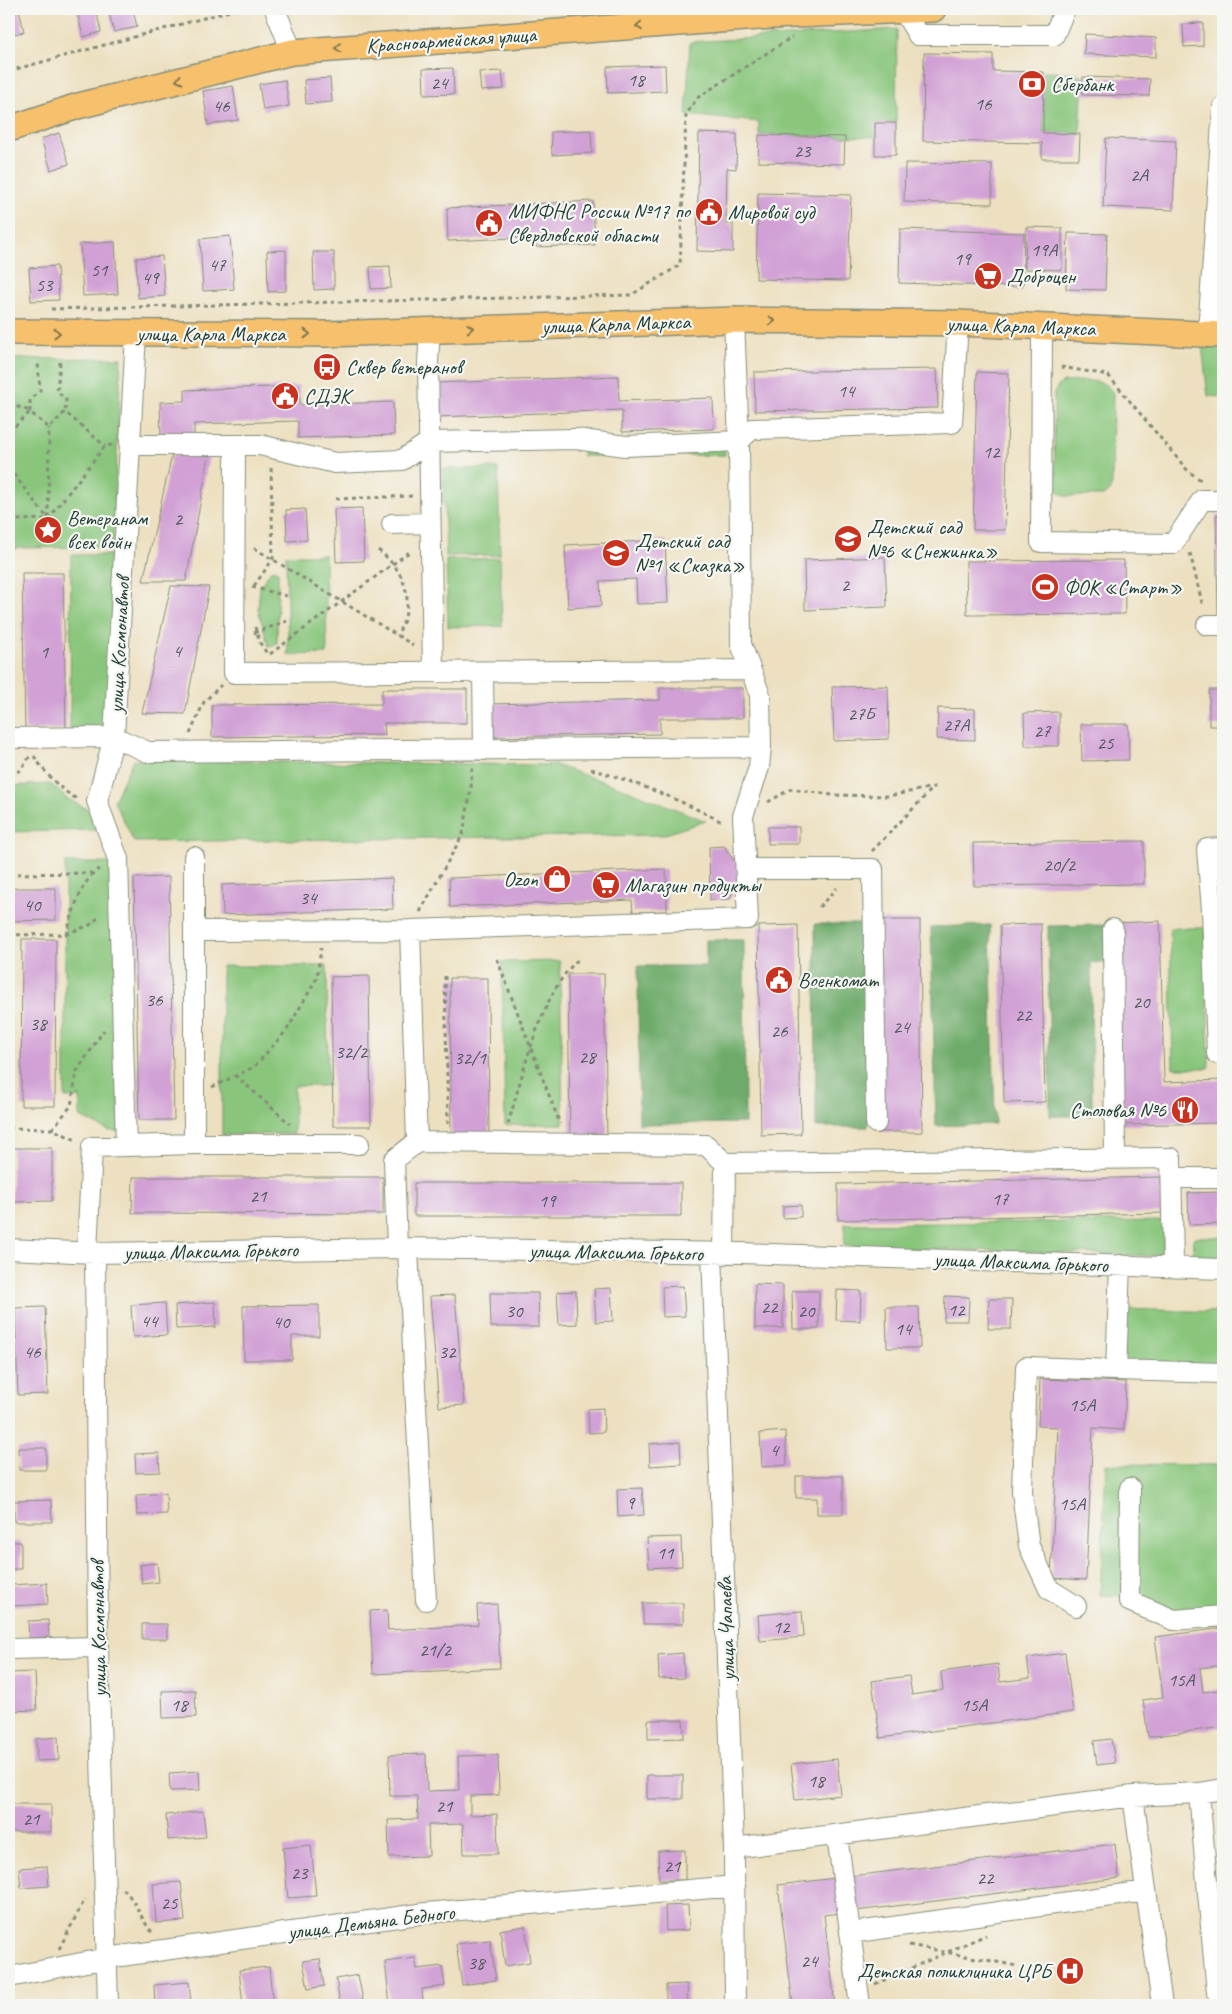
<svg xmlns="http://www.w3.org/2000/svg" width="1232" height="2014" font-family="Caveat,sans-serif">
	<rect width="100%" height="100%" fill="#f6f6f2"/>
	<filter id="ink" filterUnits="userSpaceOnUse"><feTurbulence type="fractalNoise" baseFrequency=".02" numOctaves="2"/><feDisplacementMap in="SourceGraphic" scale="10" xChannelSelector="R" yChannelSelector="G"/><feConvolveMatrix kernelMatrix="1 2 1 2 8 2 1 2 1" color-interpolation-filters="sRGB"/></filter>
	<filter id="wash" filterUnits="userSpaceOnUse"><feTurbulence type="fractalNoise" baseFrequency=".0096" numOctaves="4" result="noise"/><feDisplacementMap in="SourceGraphic" scale="20" xChannelSelector="R" yChannelSelector="G"/><feGaussianBlur stdDeviation="1.12" result="paint"/><feColorMatrix in="noise" values="0 0 0 0 0 0 0 0 0 0 0 0 0 0 0 0 0 1.4 0 .05"/><feComposite in="paint" operator="in"/></filter>
	<g filter="url(#wash)">
		<rect width="100%" height="100%" fill="#ede0c0"/>
		<path fill="#89c67b" stroke="#548258" d="M897,29L896,123H876L875,137L759,135V122L686,115L690,42Z
			M1044,72L1077,73L1083,77L1080,134L1043,133Z
			M1202,346L1223,347V397L1208,396Z
			M121,358L113,547L9,548V359Z
			M1064,382C1081,382 1104,376 1113,393L1112,485L1109,492L1103,496H1065L1058,492L1055,484L1054,393L1058,386Z
			M724,444L725,455L583,456L582,445Z
			M498,468L500,555L446,556L443,469Z
			M71,555H116L111,731L70,729Z
			M286,555H325L327,654L288,655Z
			M500,558L502,626L448,627L446,560Z
			M272,569L278,571L277,643L269,647L258,609L260,586Z
			M133,760L555,765L625,789L706,821L662,835L134,842L114,801Z
			M51,784L66,798L97,814L99,830L9,832V786Z
			M65,863H119V1131H109L80,1117V1097L65,1098Z
			M1170,928H1206L1209,1068H1173Z
			M560,961L563,1124L505,1125L502,962Z
			M222,966H327L328,1086H294V1134L222,1135Z
			M1164,1221L1163,1256L844,1246L845,1224Z
			M1194,1237H1223V1259L1193,1258Z
			M1123,1309L1223,1312V1368L1122,1364Z
			M1106,1464L1223,1465V1611L1179,1615L1137,1596L1100,1595Z"/>
		<path fill="#6eab6b" stroke="#467450" d="M815,924H867L868,1127H816Z
			M990,925L995,1124L936,1126L931,927Z
			M1107,925V963H1091L1092,1116H1050L1048,926Z
			M706,940H744L745,1123L639,1124L638,966H706Z"/>
		<g id="blocks">
			<path fill="#d1a0d5" d="M19,9L24,32L9,35V10Z
				M87,9H96L101,32L83,37L77,11Z
				M108,9H133L137,27L114,32Z
				M1203,23V46L1184,47L1183,24Z
				M1085,34L1156,38V57L1084,54Z
				M924,53L993,54V71L1044,72L1043,133L1080,134L1079,159H1042V143L923,141Z
				M665,65L666,91L608,93L607,67Z
				M453,68L454,94L424,95L423,69Z
				M502,71L504,89L481,91L479,72Z
				M1083,77L1150,79L1149,96L1082,95Z
				M330,78L332,102L306,104L304,80Z
				M285,80L289,106L263,110L259,84Z
				M233,86L238,120L208,125L203,91Z
				M875,123H896V155H875Z
				M591,130L592,153L552,155L551,132Z
				M59,133L69,164L51,170L41,139Z
				M699,133L737,134L736,169L727,168L726,224H733V252L697,251Z
				M759,135L845,137L844,164L758,162Z
				M1106,138L1176,141L1173,210L1103,207Z
				M905,163L992,164V204L904,202Z
				M758,193L851,195L848,281L756,279Z
				M593,201L595,245L536,247V237L448,241L447,208Z
				M1026,227L1062,228V270L1025,269Z
				M900,229L1024,233L1023,287L899,283Z
				M1068,233L1107,234L1105,290L1066,289Z
				M230,236L234,289L203,291L200,239Z
				M115,242L118,294L83,296L80,244Z
				M286,250V291L268,292L267,251Z
				M313,252H334V289L314,290Z
				M162,256L165,296L138,298L136,258Z
				M57,266L59,300L31,301L29,268Z
				M390,266L391,288L371,289L370,267Z
				M937,369L938,408L755,411L754,372Z
				M977,372L1009,373L1005,530H973Z
				M618,376L619,401L713,398L714,429L622,432V410L437,417L436,383Z
				M299,386L300,405L393,402L394,435L298,438V421L194,424V438L161,439L160,402L185,401V390Z
				M172,455H209L186,581H143Z
				M362,508L364,561L336,562L334,509Z
				M305,509L307,540L287,541L286,510Z
				M1216,515H1223V615H1218Z
				M665,540L668,603L637,604L636,579L600,581L601,606L568,608L565,545Z
				M885,557L887,607L805,610L804,560Z
				M1124,560L1125,614L967,615L966,561Z
				M22,573H63L66,729L25,730Z
				M171,586L209,587L185,714L142,713Z
				M888,686L889,739L834,741L832,687Z
				M660,688H743V718H660V734L491,737L490,704L660,700Z
				M382,689H467V723H384L385,735L212,737V705L382,704Z
				M1209,690H1223V726H1209Z
				M938,708L975,709V740L937,739Z
				M1059,712V746H1025L1024,713Z
				M1081,724H1128L1129,760L1082,761Z
				M768,827H799V844H768Z
				M1144,841V884L974,886L973,843Z
				M724,846L737,865L738,878L730,899L710,900L709,847Z
				M666,869L667,911L633,912L632,900L450,907L449,878Z
				M169,877L174,1120H139L134,878Z
				M392,878L393,909L223,915L222,885Z
				M9,888H56V920L9,921Z
				M880,920H920L922,1132H882Z
				M1160,921L1164,1082L1223,1080V1123L1122,1125L1117,923Z
				M1041,924L1045,1102L1004,1103L1000,925Z
				M798,925L801,1134L761,1135L758,926Z
				M22,939H56L55,1106H21Z
				M568,974H604L607,1139H570Z
				M369,976L371,1126H333L331,977Z
				M450,978H488L489,1136H451Z
				M12,1148H52V1201L12,1202Z
				M133,1177H383V1214L132,1213Z
				M1161,1177L1162,1213L838,1220V1184Z
				M414,1183H681V1216H414Z
				M1223,1192V1224L1189,1225L1188,1193Z
				M801,1205V1217L783,1218V1206Z
				M755,1284L783,1285V1328H755Z
				M683,1286L685,1316L663,1317L662,1287Z
				M611,1288L613,1321L596,1322L594,1289Z
				M837,1290L861,1291L860,1321L836,1320Z
				M576,1291L577,1324L559,1325L557,1292Z
				M792,1291H819V1329H793Z
				M490,1293H538L539,1327H491Z
				M455,1295L464,1405L439,1407L430,1296Z
				M945,1296L969,1297L968,1321H944Z
				M989,1299H1012L1011,1329H988Z
				M215,1302L216,1327L176,1329L175,1305Z
				M165,1303L167,1335L133,1337L131,1305Z
				M319,1305V1336H292V1360H244L243,1306Z
				M45,1307L48,1394L18,1395L15,1308Z
				M886,1307H919L920,1348H887Z
				M1040,1379L1126,1382L1124,1430L1093,1428L1086,1580L1051,1578L1058,1427L1038,1426Z
				M603,1408L604,1432L589,1433L588,1409Z
				M785,1431L787,1465L762,1467L760,1433Z
				M680,1442L681,1464L650,1466L649,1444Z
				M18,1448H46V1470H19Z
				M159,1453L160,1472L136,1473L135,1454Z
				M796,1476H843V1514H817V1498H796Z
				M642,1488L644,1515L618,1517L617,1489Z
				M166,1493L167,1514L137,1515L136,1495Z
				M51,1500L52,1522H14V1501Z
				M681,1537L682,1566L649,1568L647,1538Z
				M9,1542H21V1569H9Z
				M157,1563L159,1582L142,1584L140,1565Z
				M47,1583L48,1604L10,1606V1585Z
				M643,1603H683V1624H643Z
				M497,1604L500,1668L373,1674L370,1611L387,1610L388,1630L478,1625L477,1605Z
				M802,1611L804,1637L760,1641L758,1615Z
				M48,1620L49,1637L29,1638L28,1621Z
				M142,1624H167V1639H142Z
				M1223,1628V1665L1200,1668L1203,1692L1223,1689V1727L1148,1737L1143,1700L1163,1697L1155,1637Z
				M683,1653L684,1678L659,1679L658,1655Z
				M1065,1653L1073,1712L880,1738L872,1681L909,1676L912,1695L943,1690L941,1672L998,1664L1000,1682L1030,1678L1027,1658Z
				M35,1672L37,1710L9,1711V1673Z
				M195,1690L196,1717L163,1718L162,1691Z
				M648,1720H683L684,1738L648,1739Z
				M58,1737L59,1760L37,1761L36,1739Z
				M1111,1739L1115,1763L1097,1765L1094,1741Z
				M426,1754L427,1791L459,1790L458,1756L498,1755L499,1795L470,1796V1815L497,1814L498,1854H464L463,1824L428,1825L429,1856L389,1857L388,1820L418,1819L417,1796H390L389,1755Z
				M837,1759L841,1795L795,1800L791,1764Z
				M199,1771L200,1790L170,1791L169,1773Z
				M647,1775H683V1799H647Z
				M10,1804H51V1832H11Z
				M203,1811L206,1837L168,1840L166,1815Z
				M1115,1844L1119,1878L824,1915L835,2005H793L778,1885Z
				M311,1845L316,1896L288,1898L283,1848Z
				M685,1850V1880H659L658,1851Z
				M47,1866L49,1886L21,1888L19,1868Z
				M181,1882L185,1921L156,1923L153,1884Z
				M688,1905L689,1930L666,1931L665,1906Z
				M525,1926L530,1962L505,1966L500,1930Z
				M490,1940L496,1980L462,1985L456,1944Z
				M415,1958L417,1969L442,1966L445,1986L422,1989L423,2002L390,2005L385,1962Z
				M320,1959L324,1986L308,1989L303,1961Z
				M269,1967L273,2005H243L239,1970Z
				M358,1975L364,2005H340L336,1979Z
				M189,1982L191,2005H155L154,1985Z
				M687,1984L688,2005H666V1985Z"/>
		</g>
	</g>
	<g filter="url(#ink)">
		<use href="#blocks" fill-opacity="0" stroke="#868e7a" stroke-width="1"/>
		<g fill="none" stroke-linecap="round" stroke-linejoin="round">
			<defs>
				<path id="minor" d="M275,9L292,52
					M903,10L918,35H1054L1065,9
					M1042,326L1041,542L1173,544L1202,500H1223
					M430,329L428,362L433,672
					M1208,334L1223,107
					M130,445H235
					M392,524L430,523
					M1207,625H1223
					M751,670L234,673L235,445H260L335,463L402,460L429,442L576,439L625,446L739,441L752,429L952,423L958,323
					M483,672L484,750
					M9,738L114,737L148,752L761,747
					M194,857V1144
					M747,869H873L876,1123
					M1113,929L1115,1158
					M195,931L410,930L748,919L743,816L759,767L761,747L760,695L741,644L739,441L734,320
					M1217,1054L1212,910L1207,849L1223,848
					M417,1142L706,1145L725,1163L724,1254
					M126,1146L118,859L97,801L114,737L136,334
					M725,1163L1171,1158L1173,1266
					M1172,1178H1223
					M397,1248L394,1160L417,1142L410,930
					M9,1249L95,1253L397,1248L741,1253L1223,1269
					M408,1250L426,1600
					M87,1252L92,1147L194,1144H359
					M95,1253L98,1647L108,2005
					M712,1253L734,1848L735,2005
					M1116,1370L1223,1373
					M1130,1488L1129,1601L1174,1620L1223,1616
					M1076,1606L1049,1589L1029,1546L1022,1492L1026,1367L1116,1370L1120,1265
					M9,1649L98,1647
					M1199,1793L1217,1993L1223,2001
					M1133,1796L1199,1793L1223,1789
					M837,1835L860,2005
					M734,1848L1133,1796L1162,2005
					M850,1933L1146,1891
					M9,1977L107,1958L426,1913L735,1886"/>
				<path id="major" d="M9,129L78,106L292,52L772,16L933,9
					M9,332L327,334L734,320L958,323L1223,335"/>
			</defs>
			<use href="#minor" stroke="#868e7a" stroke-width="22"/>
			<use href="#major" stroke="#868e7a" stroke-width="28"/>
			<path stroke="#868e7a" stroke-width="3" stroke-dasharray="4 4" stroke-linecap="butt" d="M9,71L237,9
				M51,309L631,295L680,265L686,115L697,98L792,37
				M60,362L57,391L66,400L65,412
				M1061,367L1108,375L1188,471L1201,480
				M9,404L30,411
				M30,412V400L40,391L38,362
				M9,432L30,412L49,428L65,412L105,446
				M9,468L48,519L105,446L113,445
				M336,499L412,496
				M254,548L413,645
				M378,550C407,572 416,603 397,635
				M1190,553L1203,607
				M9,557L15,520L48,519L49,428
				M254,586L273,559L271,466
				M252,587L287,596
				M255,627L260,643L268,655
				M254,633L287,621
				M270,654L412,550
				M190,734L204,702L221,685
				M34,756C46,774 60,790 79,800
				M591,769C638,783 681,800 724,823
				M9,772L20,771L30,756
				M768,802L791,789L832,795L889,796L934,787L872,851
				M9,874L92,873
				M819,907L837,888
				M420,912L463,834L471,789L472,768
				M66,934L90,925L100,916
				M9,935L66,934C73,914 80,881 99,869
				M497,959L560,1124
				M445,976L448,1124
				M235,1075L290,1124
				M212,1087L254,1067L287,1030L317,978L321,948
				M508,1124C523,1075 541,990 580,958
				M9,1128L52,1129L76,1140
				M52,1129L71,1106L77,1071L104,1030
				M123,1889C137,1902 140,1919 153,1933
				M909,1945L1017,1966
				M59,1949L85,1899
				M875,1984L986,1935"/>
			<use href="#minor" stroke="#fff" stroke-width="20"/>
			<use href="#major" stroke="#f7c06c" stroke-width="25"/>
		</g>
		<defs><path id="oneway-chevron" d="M-2-3.5L2.5 0L-2 3.5" fill="none" stroke-width="1.6" stroke-linecap="round" stroke-linejoin="round" transform="scale(1.25)"/></defs>
		<g stroke="#80784d">
			<use href="#oneway-chevron" transform="translate(639 26) rotate(176)"/>
			<use href="#oneway-chevron" transform="translate(338 48) rotate(176)"/>
			<use href="#oneway-chevron" transform="translate(179 80) rotate(166)"/>
			<use href="#oneway-chevron" transform="translate(772 321) rotate(1)"/>
			<use href="#oneway-chevron" transform="translate(470 328) rotate(-2)"/>
			<use href="#oneway-chevron" transform="translate(57 333) rotate(1)"/>
			<use href="#oneway-chevron" transform="translate(307 334)"/>
		</g>
	</g>
	<defs>
		<symbol id="bank-disc" viewBox="-11 -11 22 22"><circle r="9.5" fill="#c8321e" stroke="#f6f6f2"/><path d="M-6-4H6V4H-6ZM0-2.3a2.3 2.3 0 1 0 0 4.6a2.3 2.3 0 1 0 0-4.6Z" fill="#fff"/></symbol>
		<symbol id="civic-disc" viewBox="-11 -11 22 22"><circle r="9.5" fill="#c8321e" stroke="#f6f6f2"/><path d="M-.6-6.5H3V-4.5H.6V-3L4-1V1h2V6H-6V1h2V-1L-.6-3ZM-1.2 2.5V6h2.4V2.5Z" fill="#fff"/></symbol>
		<symbol id="supermarket-disc" viewBox="-11 -11 22 22"><circle r="9.5" fill="#c8321e" stroke="#f6f6f2"/><path d="M-6-5.5h2.5l.6 2H6L4.5 2H-2.5L-4.4-4H-6ZM-1.5 3.2a1.3 1.3 0 1 0 .1 0ZM3 3.2a1.3 1.3 0 1 0 .1 0Z" fill="#fff"/></symbol>
		<symbol id="bus-disc" viewBox="-11 -11 22 22"><circle r="9.5" fill="#c8321e" stroke="#f6f6f2"/><path d="M-5-6H5V4H4V6H2V4H-2V6H-4V4H-5ZM-3.5-4V0h7V-4ZM-3.5 1.2v1.5H-2V1.2ZM2 1.2v1.5H3.5V1.2Z" fill="#fff"/></symbol>
		<symbol id="sight-disc" viewBox="-11 -11 22 22"><circle r="9.5" fill="#c8321e" stroke="#f6f6f2"/><path d="M0-6L1.8-2.2L6-1.7L2.9 1.2L3.7 5.4L0 3.3L-3.7 5.4L-2.9 1.2L-6-1.7L-1.8-2.2Z" fill="#fff"/></symbol>
		<symbol id="school-disc" viewBox="-11 -11 22 22"><circle r="9.5" fill="#c8321e" stroke="#f6f6f2"/><path d="M0-5L7-2L0 1L-7-2ZM-4 1L0 2.5L4 1V4Q0 6-4 4Z" fill="#fff"/></symbol>
		<symbol id="stadium-disc" viewBox="-11 -11 22 22"><circle r="9.5" fill="#c8321e" stroke="#f6f6f2"/><path d="M0-5a6.5 5 0 1 0 0 10a6.5 5 0 1 0 0-10ZM-3.5-1.8h7v3.6h-7Z" fill="#fff"/></symbol>
		<symbol id="shop-disc" viewBox="-11 -11 22 22"><circle r="9.5" fill="#c8321e" stroke="#f6f6f2"/><path d="M-5-2.5h2.3a2.7 3.5 0 0 1 5.4 0H5L5.5 6h-11ZM-1.5-2.5h3a1.5 2.3 0 0 0-3 0Z" fill="#fff"/></symbol>
		<symbol id="restaurant-disc" viewBox="-11 -11 22 22"><circle r="9.5" fill="#c8321e" stroke="#f6f6f2"/><path d="M-5-6h1v4h1v-4h1v4h1v-4h1v5L-1.5 .5V6h-2V.5L-5-1ZM5-6V6H3V1.5H1.5Q1.5-4 5-6Z" fill="#fff"/></symbol>
		<symbol id="hospital-disc" viewBox="-11 -11 22 22"><circle r="9.5" fill="#c8321e" stroke="#f6f6f2"/><path d="M-5-5h3v3.5h4V-5h3V5h-3V1.5h-4V5h-3Z" fill="#fff"/></symbol>
	</defs>
	<g fill-rule="evenodd">
		<use href="#bank-disc" x="1016" y="68" width="32" height="32"/>
		<use href="#civic-disc" x="693" y="196" width="32" height="32"/>
		<use href="#civic-disc" x="473" y="207" width="32" height="32"/>
		<use href="#supermarket-disc" x="972" y="260" width="32" height="32"/>
		<use href="#bus-disc" x="311" y="351" width="32" height="32"/>
		<use href="#civic-disc" x="269" y="380" width="32" height="32"/>
		<use href="#sight-disc" x="32" y="514" width="32" height="32"/>
		<use href="#school-disc" x="832" y="523" width="32" height="32"/>
		<use href="#school-disc" x="600" y="537" width="32" height="32"/>
		<use href="#stadium-disc" x="1029" y="571" width="32" height="32"/>
		<use href="#shop-disc" x="541" y="863" width="32" height="32"/>
		<use href="#supermarket-disc" x="590" y="869" width="32" height="32"/>
		<use href="#civic-disc" x="763" y="964" width="32" height="32"/>
		<use href="#restaurant-disc" x="1169" y="1094" width="32" height="32"/>
		<use href="#hospital-disc" x="1054" y="1955" width="32" height="32"/>
	</g>
	<g text-anchor="middle" stroke-width="4.5" stroke-linejoin="round" paint-order="stroke">
		<g font-size="19" fill="#4c565c">
			<text x="636" y="86">18</text>
			<text x="439" y="89">24</text>
			<text x="983" y="110">16</text>
			<text x="221" y="112">46</text>
			<text x="802" y="157">23</text>
			<text x="1139" y="181">2А</text>
			<text x="1044" y="256">19А</text>
			<text x="962" y="265">19</text>
			<text x="217" y="271">47</text>
			<text x="99" y="276">51</text>
			<text x="150" y="284">49</text>
			<text x="44" y="291">53</text>
			<text x="846" y="397">14</text>
			<text x="991" y="458">12</text>
			<text x="178" y="525">2</text>
			<text x="845" y="591">2</text>
			<text x="177" y="657">4</text>
			<text x="44" y="658">1</text>
			<text x="861" y="720">27Б</text>
			<text x="956" y="731">27А</text>
			<text x="1042" y="737">27</text>
			<text x="1105" y="749">25</text>
			<text x="1059" y="871">20/2</text>
			<text x="308" y="904">34</text>
			<text x="32" y="911">40</text>
			<text x="154" y="1006">36</text>
			<text x="1141" y="1008">20</text>
			<text x="1023" y="1021">22</text>
			<text x="38" y="1030">38</text>
			<text x="901" y="1033">24</text>
			<text x="779" y="1037">26</text>
			<text x="351" y="1058">32/2</text>
			<text x="587" y="1063">28</text>
			<text x="470" y="1064">32/1</text>
			<text x="258" y="1202">21</text>
			<text x="1000" y="1205">17</text>
			<text x="547" y="1207">19</text>
			<text x="769" y="1313">22</text>
			<text x="956" y="1316">12</text>
			<text x="514" y="1317">30</text>
			<text x="806" y="1317">20</text>
			<text x="149" y="1327">44</text>
			<text x="281" y="1328">40</text>
			<text x="903" y="1335">14</text>
			<text x="32" y="1358">46</text>
			<text x="447" y="1358">32</text>
			<text x="1082" y="1411">15А</text>
			<text x="774" y="1456">4</text>
			<text x="630" y="1509">9</text>
			<text x="1072" y="1510">15А</text>
			<text x="665" y="1559">11</text>
			<text x="781" y="1633">12</text>
			<text x="435" y="1656">21/2</text>
			<text x="1181" y="1686">15А</text>
			<text x="179" y="1711">18</text>
			<text x="974" y="1711">15А</text>
			<text x="816" y="1787">18</text>
			<text x="444" y="1812">21</text>
			<text x="31" y="1825">21</text>
			<text x="672" y="1872">21</text>
			<text x="299" y="1879">23</text>
			<text x="985" y="1884">22</text>
			<text x="169" y="1909">25</text>
			<text x="809" y="1967">24</text>
			<text x="476" y="1969">38</text>
		</g>
		<g font-size="21" fill="#1f3d34" stroke="#f6f6f2">
			<text transform="translate(451 40) rotate(-4)" y="7">Красноармейская улица</text>
			<text transform="translate(616 324) rotate(-2)" y="7">улица Карла Маркса</text>
			<text transform="translate(1021 326) rotate(2)" y="7">улица Карла Маркса</text>
			<text x="211" y="341">улица Карла Маркса</text>
			<text transform="translate(119 645) rotate(-87)" y="7">улица Космонавтов</text>
			<text transform="translate(211 1251) rotate(-1)" y="7">улица Максима Горького</text>
			<text transform="translate(616 1252) rotate(1)" y="7">улица Максима Горького</text>
			<text transform="translate(1021 1262) rotate(2)" y="7">улица Максима Горького</text>
			<text transform="translate(98 1629) rotate(-91)" y="7">улица Космонавтов</text>
			<text transform="translate(726 1629) rotate(-92)" y="7">улица Чапаева</text>
			<text transform="translate(371 1922) rotate(-7)" y="7">улица Демьяна Бедного</text>
		</g>
		<g font-size="21" fill="#1f3d34" stroke="#f6f6f2" text-anchor="start">
			<text x="1051" y="91">Сбербанк</text>
			<text x="508" y="218">МИФНС России №17 по<tspan x="508" dy="24">Свердловской области</tspan></text>
			<text x="728" y="219">Мировой суд</text>
			<text x="1007" y="283">Доброцен</text>
			<text x="346" y="374">Сквер ветеранов</text>
			<text x="304" y="403">СДЭК</text>
			<text x="67" y="525">Ветеранам<tspan x="67" dy="24">всех войн</tspan></text>
			<text x="867" y="534">Детский сад<tspan x="867" dy="24">№6 «Снежинка»</tspan></text>
			<text x="635" y="548">Детский сад<tspan x="635" dy="24">№1 «Сказка»</tspan></text>
			<text x="1064" y="594">ФОК «Старт»</text>
			<text x="538" y="886" text-anchor="end">Ozon</text>
			<text x="625" y="892">Магазин продукты</text>
			<text x="798" y="987">Военкомат</text>
			<text x="1166" y="1117" text-anchor="end">Столовая №6</text>
			<text x="1051" y="1978" text-anchor="end">Детская поликлиника ЦРБ</text>
		</g>
	</g>
	<rect width="1232" height="2014" fill="none" stroke="#f6f6f2" stroke-width="30"/>
</svg>
